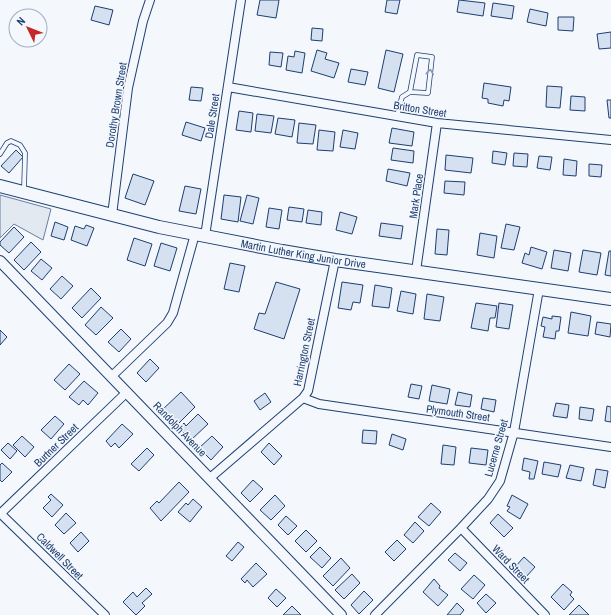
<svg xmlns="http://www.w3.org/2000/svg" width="611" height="615" font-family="'Archivo Narrow',sans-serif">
	<rect width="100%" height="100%" fill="#f4f7fb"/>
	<path fill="#e3e9f0" stroke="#687fa3" d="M0,195L51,209L43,240L14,224L0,238Z"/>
	<path fill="#d5e0f0" stroke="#1d3f73" d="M260,0H279L276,18L257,15Z
		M387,0H400L397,14L385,12Z
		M459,0L485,3L483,16L457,12Z
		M493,3L514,6L512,19L491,16Z
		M95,6L113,10L109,25L91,20Z
		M530,9L548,13L546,26L527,22Z
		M558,17H574L573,31L558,30Z
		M312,28L323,29L322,41L311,40Z
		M611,32V48L599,49L597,34Z
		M317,50L327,53L325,59L339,63L334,78L311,71Z
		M386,50L403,54L394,92L378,88Z
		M295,51L305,53L302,73L286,70L288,56L294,57Z
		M270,52L283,53L281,67L269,65Z
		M351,69L368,72L365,85L348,82Z
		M484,83L511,87L509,101L504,100L503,106L488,103V99L482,98Z
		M547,86L562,87L560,108L546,107Z
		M191,87L203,88L201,101L189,100Z
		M571,96L585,97V111L570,110Z
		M607,100H611V118H609Z
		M239,111L253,113L251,132L236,130Z
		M257,114L274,116L271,133L255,131Z
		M278,118L295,120L292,137L275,134Z
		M186,122L205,128L201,141L182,135Z
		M299,123L316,125L313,144L297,143Z
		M392,128L414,132L412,146L389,143Z
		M319,130L335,132L333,151L317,150Z
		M343,130L358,133L355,149L340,147Z
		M393,148L414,151L413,163L391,160Z
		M16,150L23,157L9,173L1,166Z
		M493,151L507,153L505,165L492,163Z
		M514,153L528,154L527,167L513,166Z
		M446,155L473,158L471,173L445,170Z
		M539,156L552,157L550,170L537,168Z
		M564,159L577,161L576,176L563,175Z
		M589,164L602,165L601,177L589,176Z
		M388,169L410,173L407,186L386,181Z
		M133,174L154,181L145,205L125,198Z
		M445,181L465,182L464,195L444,193Z
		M185,186L201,189L196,214L179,211Z
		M224,195L241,197L238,222L221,219Z
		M247,195L259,198L253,224L240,221Z
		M289,207L304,209L302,222L287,220Z
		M269,208L282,210L279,229L266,227Z
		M308,210L322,212L321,225L306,223Z
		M340,212L357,217L352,234L336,230Z
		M55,222L68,227L64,240L51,236Z
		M381,223L403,226L401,239L379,236Z
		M506,224L520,227L514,250L501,248Z
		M86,225L94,228L87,246L71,240L75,226L84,229Z
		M14,227L24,237L9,253L0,245V242Z
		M437,229L449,230L447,255L435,254Z
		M480,233L497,236L494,258L477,255Z
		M134,238L152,244L145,266L127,260Z
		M31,242L41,252L24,270L14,260Z
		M161,243L177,248L170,271L154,266Z
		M531,247L547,252L542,269L522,263L525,253L529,255Z
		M554,250L571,253L568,271L551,268Z
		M583,250L601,253L597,275L579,272Z
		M609,251H611V276L605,275Z
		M41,259L52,268L42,280L31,271Z
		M230,263L245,266L239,292L224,289Z
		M62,276L73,286L61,299L50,289Z
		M276,282L300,289L284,339L254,329L259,313L265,314Z
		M342,282L363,285L360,303L353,302L351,310L338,308Z
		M375,285L392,288L389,308L372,306Z
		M91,288L101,298L82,318L72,308Z
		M401,291L416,294L413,314L397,311Z
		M427,294L444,297L440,321L424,319Z
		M476,303L497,306L495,318H490L488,331L471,328Z
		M499,303L513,305L509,329L496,327Z
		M101,307L113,318L96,335L85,325Z
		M571,312L591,316L588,336L568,333Z
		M552,316L561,317L559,331H556L555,339L543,337L545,327L541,326L543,317L552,319Z
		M597,322L611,324L610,337L595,334Z
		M121,329L131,339L119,352L108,342Z
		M0,330L7,337L0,345Z
		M150,359L159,368L146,382L137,373Z
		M69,364L80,374L65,390L54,380Z
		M84,381L98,393L88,405L83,400L79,405L69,397Z
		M411,384L422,386L419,399L408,397Z
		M432,385L450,389L447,404L429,401Z
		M181,392L195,407L176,426L161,411Z
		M458,392L472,395L470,407L455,405Z
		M265,393L271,402L260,410L254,401Z
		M483,398L496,400L494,412L481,409Z
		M556,403L569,405L567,418L553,416Z
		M607,406L611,407V422L605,421Z
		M580,407L594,409L592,421L579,419Z
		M198,414L208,424L191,440L179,428L184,423L186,426Z
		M55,416L64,424L51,439L41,430Z
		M122,424L133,434L119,448L115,443L111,447L106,441Z
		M363,430L377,431L376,444L362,443Z
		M392,434L406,439L403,450L389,445Z
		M22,436L34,447L25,457L13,445Z
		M212,436L223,447L211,460L199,448Z
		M8,443L17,451L10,459L1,450Z
		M269,443L282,456L274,465L261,452Z
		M443,445L456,447L454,465L441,464Z
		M147,448L154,455L139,471L131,464Z
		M471,448L488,450L486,465L469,463Z
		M524,458L538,461L534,479H529L530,472L522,470Z
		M544,462L561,465L558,477L542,474Z
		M2,463L12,472L2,482L0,480V465Z
		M570,465L584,468L581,481L566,478Z
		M596,469L608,471L605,488L593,485Z
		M253,480L263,489L250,502L241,493Z
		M179,482L189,492L161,521L150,508L157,501L159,503Z
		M51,494L63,505L52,517L43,508L51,500L48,497Z
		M275,495L285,506L271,520L260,510Z
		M512,495L528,504L520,519L507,511L510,507L507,506Z
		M193,499L202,507L190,522L178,512L186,503L188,505Z
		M431,503L441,512L429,526L418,517Z
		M66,513L76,523L64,534L55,525Z
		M498,514L513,528L504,537L490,523Z
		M286,516L297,526L288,535L278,525Z
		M415,522L424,531L413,543L404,535Z
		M306,530L317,541L306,552L295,541Z
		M81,532L89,541L78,552L70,543Z
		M397,540L406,549L394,561L385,552Z
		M238,542L244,547L232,561L226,556Z
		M320,547L331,558L322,568L310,557Z
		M455,553L467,563L460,571L448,560Z
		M524,557L535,567L525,578L514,568Z
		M341,558L350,568L333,586L323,576Z
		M256,563L267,574L253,587L247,580L245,583L241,579Z
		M352,574L360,583L344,599L335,590Z
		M474,575L485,585L473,599L461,589Z
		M434,579L440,586L439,588L448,595L438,606L423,592Z
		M563,584L572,592L570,595L574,599L564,610L551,597Z
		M146,588L152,594L142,603L145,606L136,615L123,602L133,592L137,597Z
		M276,589L286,598L277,607L268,598Z
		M364,591L373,600L359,614L351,605Z
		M486,594L496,603L486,613L477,603Z
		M457,603L464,610L460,615H447Z
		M579,605L589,615H569Z
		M292,606L301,615H283Z"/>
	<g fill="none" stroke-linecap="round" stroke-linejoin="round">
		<defs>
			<path id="service" d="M397,116L402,97L410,92L428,93L432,57L417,55L410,92
				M0,154L7,143L11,141L20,145L25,153L24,190"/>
			<path id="minor" d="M228,87L437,123L611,140
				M112,215L128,88L143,21L150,0
				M205,236L241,0
				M416,271L437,123
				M112,376L167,323L173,313L195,234
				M303,398L319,404L611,447
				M210,478L303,398L308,391L335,260
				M0,513L105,615
				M0,514L127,392
				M461,528L545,615
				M375,615L461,528L488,499L500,481L514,432L539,289"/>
			<path id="tertiary" d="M0,261L341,615"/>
			<g id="secondary">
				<path id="s1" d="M0,186L159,227L282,251L335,260L611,299"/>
			</g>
		</defs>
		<use href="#service" stroke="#1d3f73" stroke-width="5.5"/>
		<use href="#minor" stroke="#1d3f73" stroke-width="10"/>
		<use href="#tertiary" stroke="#1d3f73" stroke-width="12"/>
		<use href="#secondary" stroke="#1d3f73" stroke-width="14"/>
		<use href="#service" stroke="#f4f7fb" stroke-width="4"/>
		<use href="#minor" stroke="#f4f7fb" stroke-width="8"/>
		<use href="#tertiary" stroke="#f4f7fb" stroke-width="10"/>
		<use href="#secondary" stroke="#f4f7fb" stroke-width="12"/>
	</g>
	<defs><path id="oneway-chevron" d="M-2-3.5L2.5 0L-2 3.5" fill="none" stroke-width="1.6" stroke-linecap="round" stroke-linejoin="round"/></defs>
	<use stroke="#889bb7" href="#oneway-chevron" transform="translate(430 72) rotate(-83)"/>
	<g text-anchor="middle" stroke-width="3" stroke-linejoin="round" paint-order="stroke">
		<g font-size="11" fill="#1d3f73" stroke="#f4f7fb">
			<text transform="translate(116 105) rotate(-81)" y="4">Dorothy Brown Street</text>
			<text transform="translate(420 109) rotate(9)" y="4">Britton Street</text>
			<text transform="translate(212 116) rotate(-81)" y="4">Dale Street</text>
			<text transform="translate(416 196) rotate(-82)" y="4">Mark Place</text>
			<text dy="4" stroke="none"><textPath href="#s1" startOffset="311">Martin Luther King Junior Drive</textPath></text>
			<text transform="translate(304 352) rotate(-78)" y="4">Harrington Street</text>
			<text transform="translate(458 413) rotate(8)" y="4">Plymouth Street</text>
			<text transform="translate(180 429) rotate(46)" y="4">Randolph Avenue</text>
			<text transform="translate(56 445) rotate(-44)" y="4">Burtner Street</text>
			<text transform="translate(496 448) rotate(-74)" y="4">Lucerne Street</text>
			<text transform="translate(60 556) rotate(45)" y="4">Caldwell Street</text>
			<text transform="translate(511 564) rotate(46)" y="4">Ward Street</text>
		</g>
	</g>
	<g transform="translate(28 28) rotate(313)"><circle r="19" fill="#f4f7fb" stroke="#9eadc5"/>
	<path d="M0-3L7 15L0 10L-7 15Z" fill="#c62828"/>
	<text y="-6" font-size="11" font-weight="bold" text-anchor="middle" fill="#1d3f73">N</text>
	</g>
</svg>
